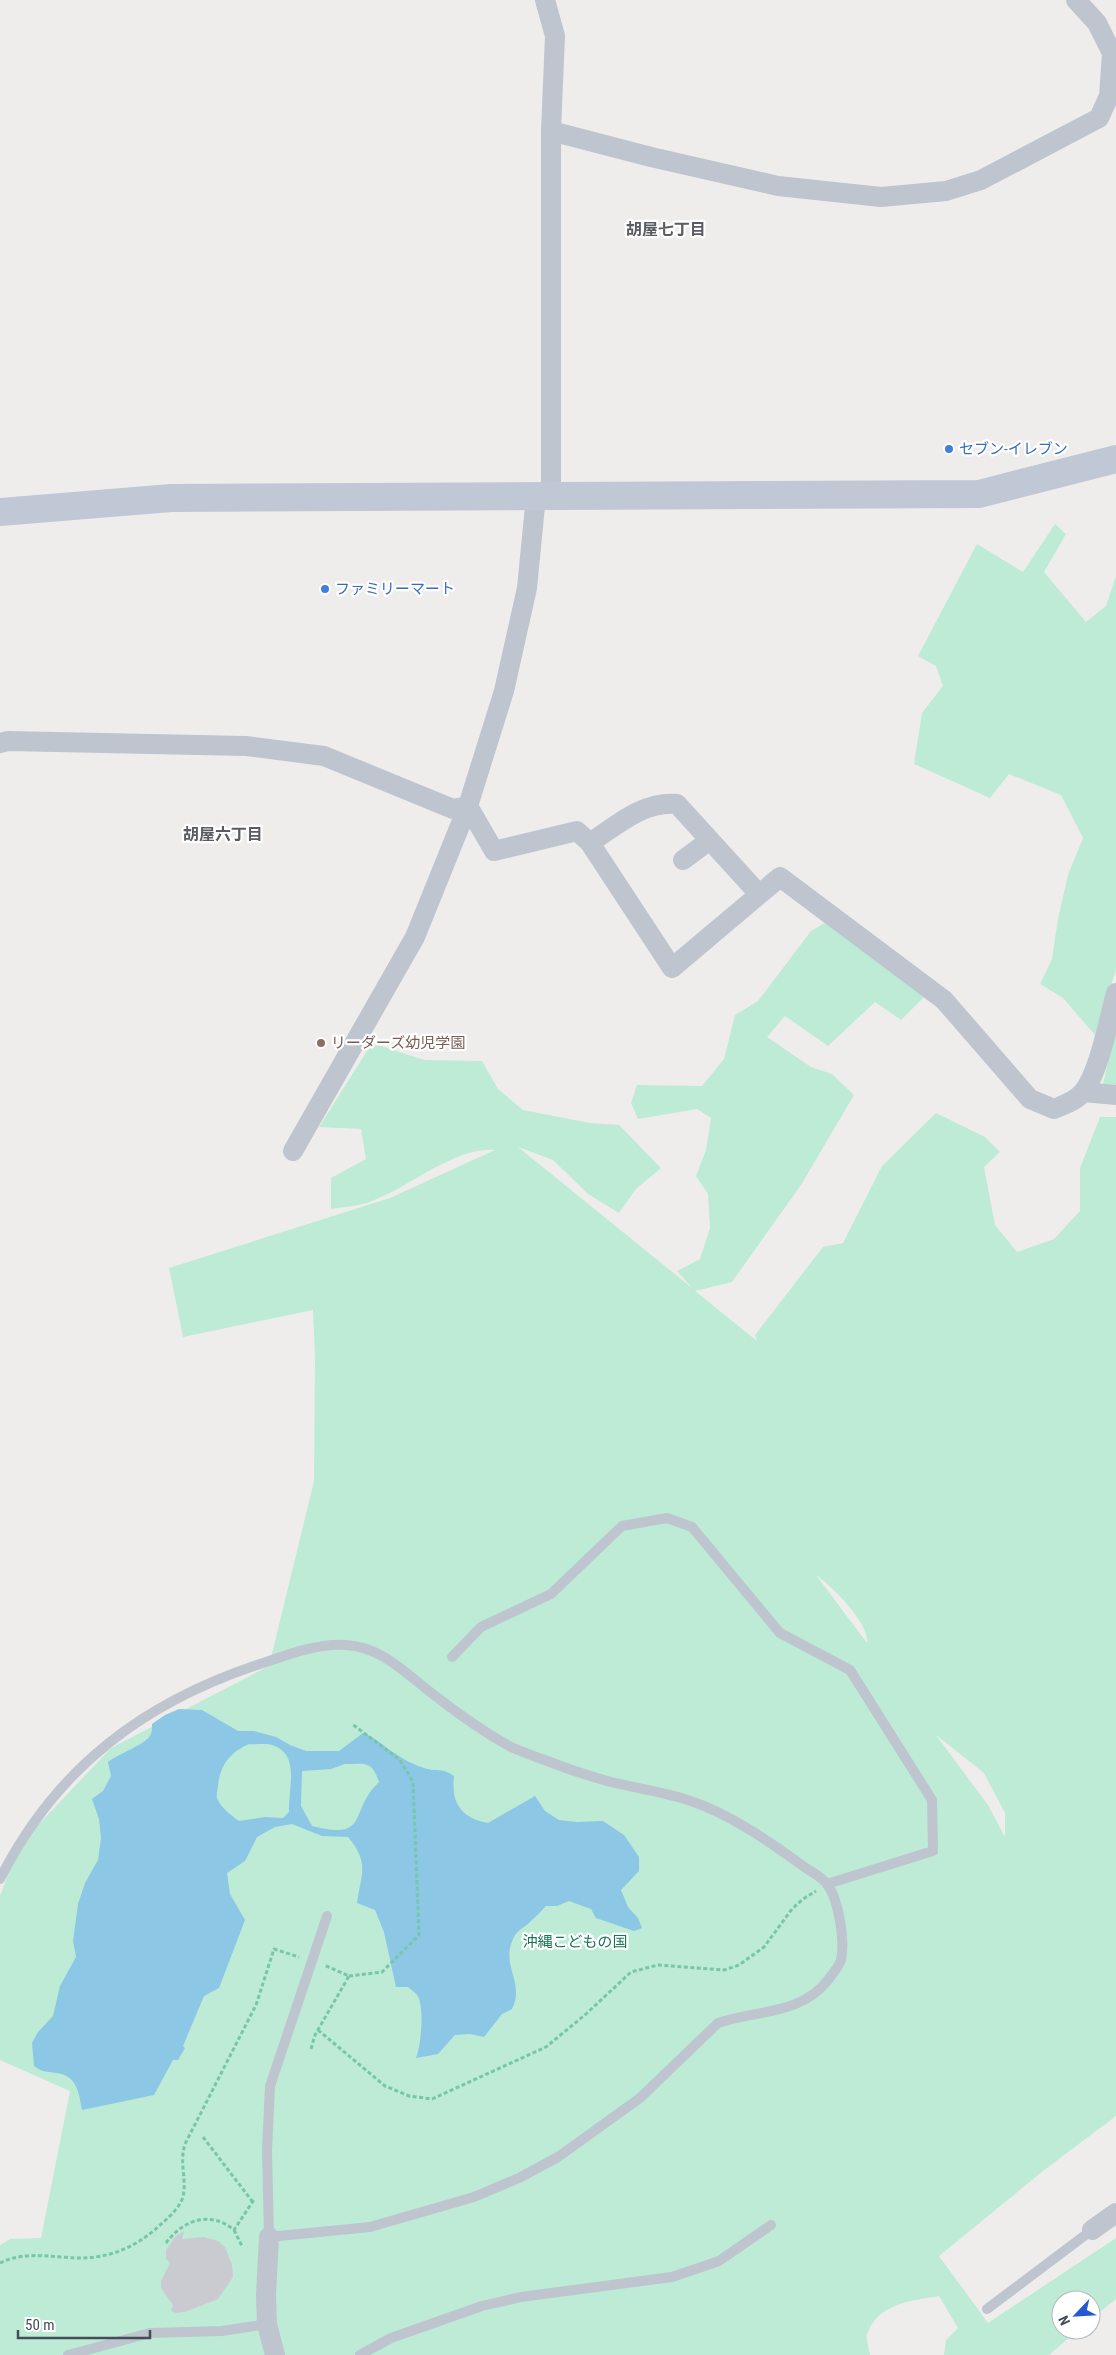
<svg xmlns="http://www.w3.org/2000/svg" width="1116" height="2355" font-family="'Roboto Condensed','Noto Sans JP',sans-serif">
	<rect width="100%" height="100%" fill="#efedec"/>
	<path fill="#bdebd5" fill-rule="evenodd" d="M1055,524L1066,534L1044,572L1086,622L1106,606L1116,576V970L1095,1035L1063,998L1040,984L1052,959L1058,919L1068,875L1083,838L1061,795L1009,774L990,798L914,764L922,713L943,686L936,666L918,656L977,544L1023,572Z
		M828,921L925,996L901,1020L875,1002L828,1046L785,1016L767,1037L811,1067L832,1074L854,1095L801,1185L732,1282L695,1291L757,1341L755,1335L823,1247L843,1243L882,1166L936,1113L985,1137L1000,1152L984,1167L995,1225L1017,1252L1054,1239L1080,1211V1168L1100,1117H1116V2116L1043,2171L939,2256L988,2323L1116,2238V2299L1091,2319V2300H1061V2330H1078L1049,2355H944L946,2340L958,2328L939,2296C911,2301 877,2303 867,2335C866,2341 869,2349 870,2355H0V2245L10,2239L41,2238L70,2091L0,2060V1896L19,1845L111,1748L269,1666L314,1481L315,1358L313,1310L183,1337L169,1268L390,1198L495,1150C453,1147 411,1187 372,1201C360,1206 344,1207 331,1209V1178L366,1159L361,1129L319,1127L372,1043L424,1060L482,1061L498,1089L523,1110L590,1123L619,1125L661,1168L636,1189L619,1213L588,1194L553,1160L518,1147L692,1288L677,1271L700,1259L710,1228L708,1194L696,1176L706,1150L711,1118L697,1109L638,1119L631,1103L637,1085L702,1086L724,1059L735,1015L758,1001L811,931ZM816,1575C832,1586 870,1624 867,1643ZM936,1735L984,1773L1005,1813V1837L988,1805Z
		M1116,1027V1096L1100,1097Z"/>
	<path fill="#8cc7e5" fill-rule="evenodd" d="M179,1709L202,1710L238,1731H254L276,1737L290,1745L306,1751H339L363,1733C377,1738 384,1747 396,1754C404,1760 415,1765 424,1768C438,1773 439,1766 454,1776C451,1803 461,1818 488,1823L535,1796L545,1811L559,1820L577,1822L603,1821L624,1835L639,1857V1871L621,1890L628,1907L638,1918L642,1928L634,1931L596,1918L591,1909L569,1901L557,1906H546C541,1911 537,1916 532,1920C527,1926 519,1929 515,1935C498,1965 526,1981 512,2009L502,2014L484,2037L470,2034L455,2035L438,2054L416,2058C421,2047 425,2005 417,1995C415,1992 411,1990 408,1987H396L384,1932L375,1910L357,1903C361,1874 370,1863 348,1837L322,1836L292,1824L275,1827L257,1837L245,1861L227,1873L230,1894L245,1920L219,1988L204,1996L183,2046L185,2048L178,2060H173L154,2095L82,2110C79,2093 77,2075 56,2073C46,2071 43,2073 34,2066L32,2043L38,2032L53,2016L60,1986L76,1957L73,1941L78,1904L85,1883L98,1860L101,1838L99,1819L92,1799L103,1791L111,1776L108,1762C118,1754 144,1745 150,1736C152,1733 152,1728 152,1724L165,1715ZM249,1744C257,1745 266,1743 272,1745C301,1754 288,1788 289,1812L283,1818L265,1817L239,1821C232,1816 220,1807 217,1798C216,1795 218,1789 218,1786C220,1765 230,1752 249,1744ZM345,1764C365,1764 372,1760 379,1782C348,1811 371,1841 312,1826L301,1806L302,1771L331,1769Z"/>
	<path fill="#cacbd1" d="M184,2231L182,2239L204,2237L218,2241L225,2247L232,2265L233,2277L218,2299L185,2312L176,2313L171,2311L173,2305L161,2288V2281L170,2263L166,2259V2250L175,2237Z"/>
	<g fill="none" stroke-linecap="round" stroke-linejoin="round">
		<path stroke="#77c6aa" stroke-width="3" stroke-dasharray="4 2.5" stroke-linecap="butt" d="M349,1976L382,1972L419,1935L413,1782L400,1760L352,1724
			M318,2030L385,2086L409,2096L432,2099L546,2047L586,2014L631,1972L658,1965L724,1970L739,1965L764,1947L792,1909L803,1899L816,1891
			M311,2049L315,2035L349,1976L324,1965
			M203,2137L252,2201
			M234,2230L242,2246
			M166,2243C183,2220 210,2210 234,2230L255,2198
			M0,2263C23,2251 51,2257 75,2258C108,2259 135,2248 159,2226C168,2218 179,2209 183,2197C187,2180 179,2162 185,2144L256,2005L274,1949L299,1957"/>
		<path stroke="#bec5ce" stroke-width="10" d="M452,1657L481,1627L551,1594L622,1526L667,1518L692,1527L780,1633L850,1670L932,1800L933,1851L827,1884
			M0,1879C57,1766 146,1701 263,1663C289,1654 319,1643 346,1645C384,1647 409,1677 438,1698C460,1715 484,1732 509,1746C519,1751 531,1755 542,1759C565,1768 588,1776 611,1782C636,1788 663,1792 688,1800C730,1814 767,1840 803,1866C810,1871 822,1877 827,1884C839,1900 845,1941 841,1960C839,1967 832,1974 828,1980C801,2015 756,2010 718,2023L640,2098L558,2157L519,2178L474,2197L370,2227L269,2237L267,2150L270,2086L327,1916
			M987,2309L1092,2230
			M68,2355L150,2333L222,2331L267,2324
			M360,2355L391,2338L482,2306L521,2297L672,2277L719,2261L771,2225"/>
		<path stroke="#bec5ce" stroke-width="20" d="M545,0L555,36L551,131V495
			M551,131L651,157L778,186L881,197L946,191L981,180L1099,118L1109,96L1112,53L1097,23L1076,0
			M0,743L8,741L246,746L324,756L453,809L468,806
			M468,806L494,851L577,831L590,843L672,968L780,877L944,1000L1030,1099L1054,1109C1064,1105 1076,1101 1083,1092C1099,1073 1109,1018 1116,993
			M590,843C617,825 643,801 677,804L759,894
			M683,860L710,840
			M1083,1092L1116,1095
			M293,1151L415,937L468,806L504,691L527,588L536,496
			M1092,2230L1116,2213
			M269,2237L266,2295L267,2324L275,2355"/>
		<path stroke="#c0c7d5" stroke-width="28" d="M0,512L171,498L979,494L1116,459"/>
	</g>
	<g fill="#3f7fe0" stroke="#fff" stroke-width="2">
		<circle cx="949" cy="449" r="5"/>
		<circle cx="325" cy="589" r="5"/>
	</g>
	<circle fill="#8d6e63" stroke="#fff" stroke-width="2" cx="321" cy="1043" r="5"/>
	<g text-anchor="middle" stroke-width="4.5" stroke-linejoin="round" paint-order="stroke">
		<g font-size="15" fill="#366cbe" stroke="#fff" text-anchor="start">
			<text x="959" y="454">セブン-イレブン</text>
			<text x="335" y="594">ファミリーマート</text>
		</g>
		<g font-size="15" fill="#785e54" stroke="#fff" text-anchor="start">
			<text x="331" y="1048">リーダーズ幼児学園</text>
		</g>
		<g font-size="15" fill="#1c7454" stroke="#fff">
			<text x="575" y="1947">沖縄こどもの国</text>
		</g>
		<g font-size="16" font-weight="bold" fill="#5a5c61" stroke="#fff">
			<text x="666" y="235">胡屋七丁目</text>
			<text x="223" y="840">胡屋六丁目</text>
		</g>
	</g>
	<g transform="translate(1076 2315) rotate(245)"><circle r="24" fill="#ffffff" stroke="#b5b8bc"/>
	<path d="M0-4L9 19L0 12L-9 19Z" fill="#2459d1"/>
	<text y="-8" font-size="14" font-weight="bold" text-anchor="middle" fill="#464d58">N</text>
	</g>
	<path d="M18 2330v8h132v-8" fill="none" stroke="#464d58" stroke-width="2.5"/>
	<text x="25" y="2330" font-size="15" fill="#464d58" stroke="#ffffff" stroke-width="4" paint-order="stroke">50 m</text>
</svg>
